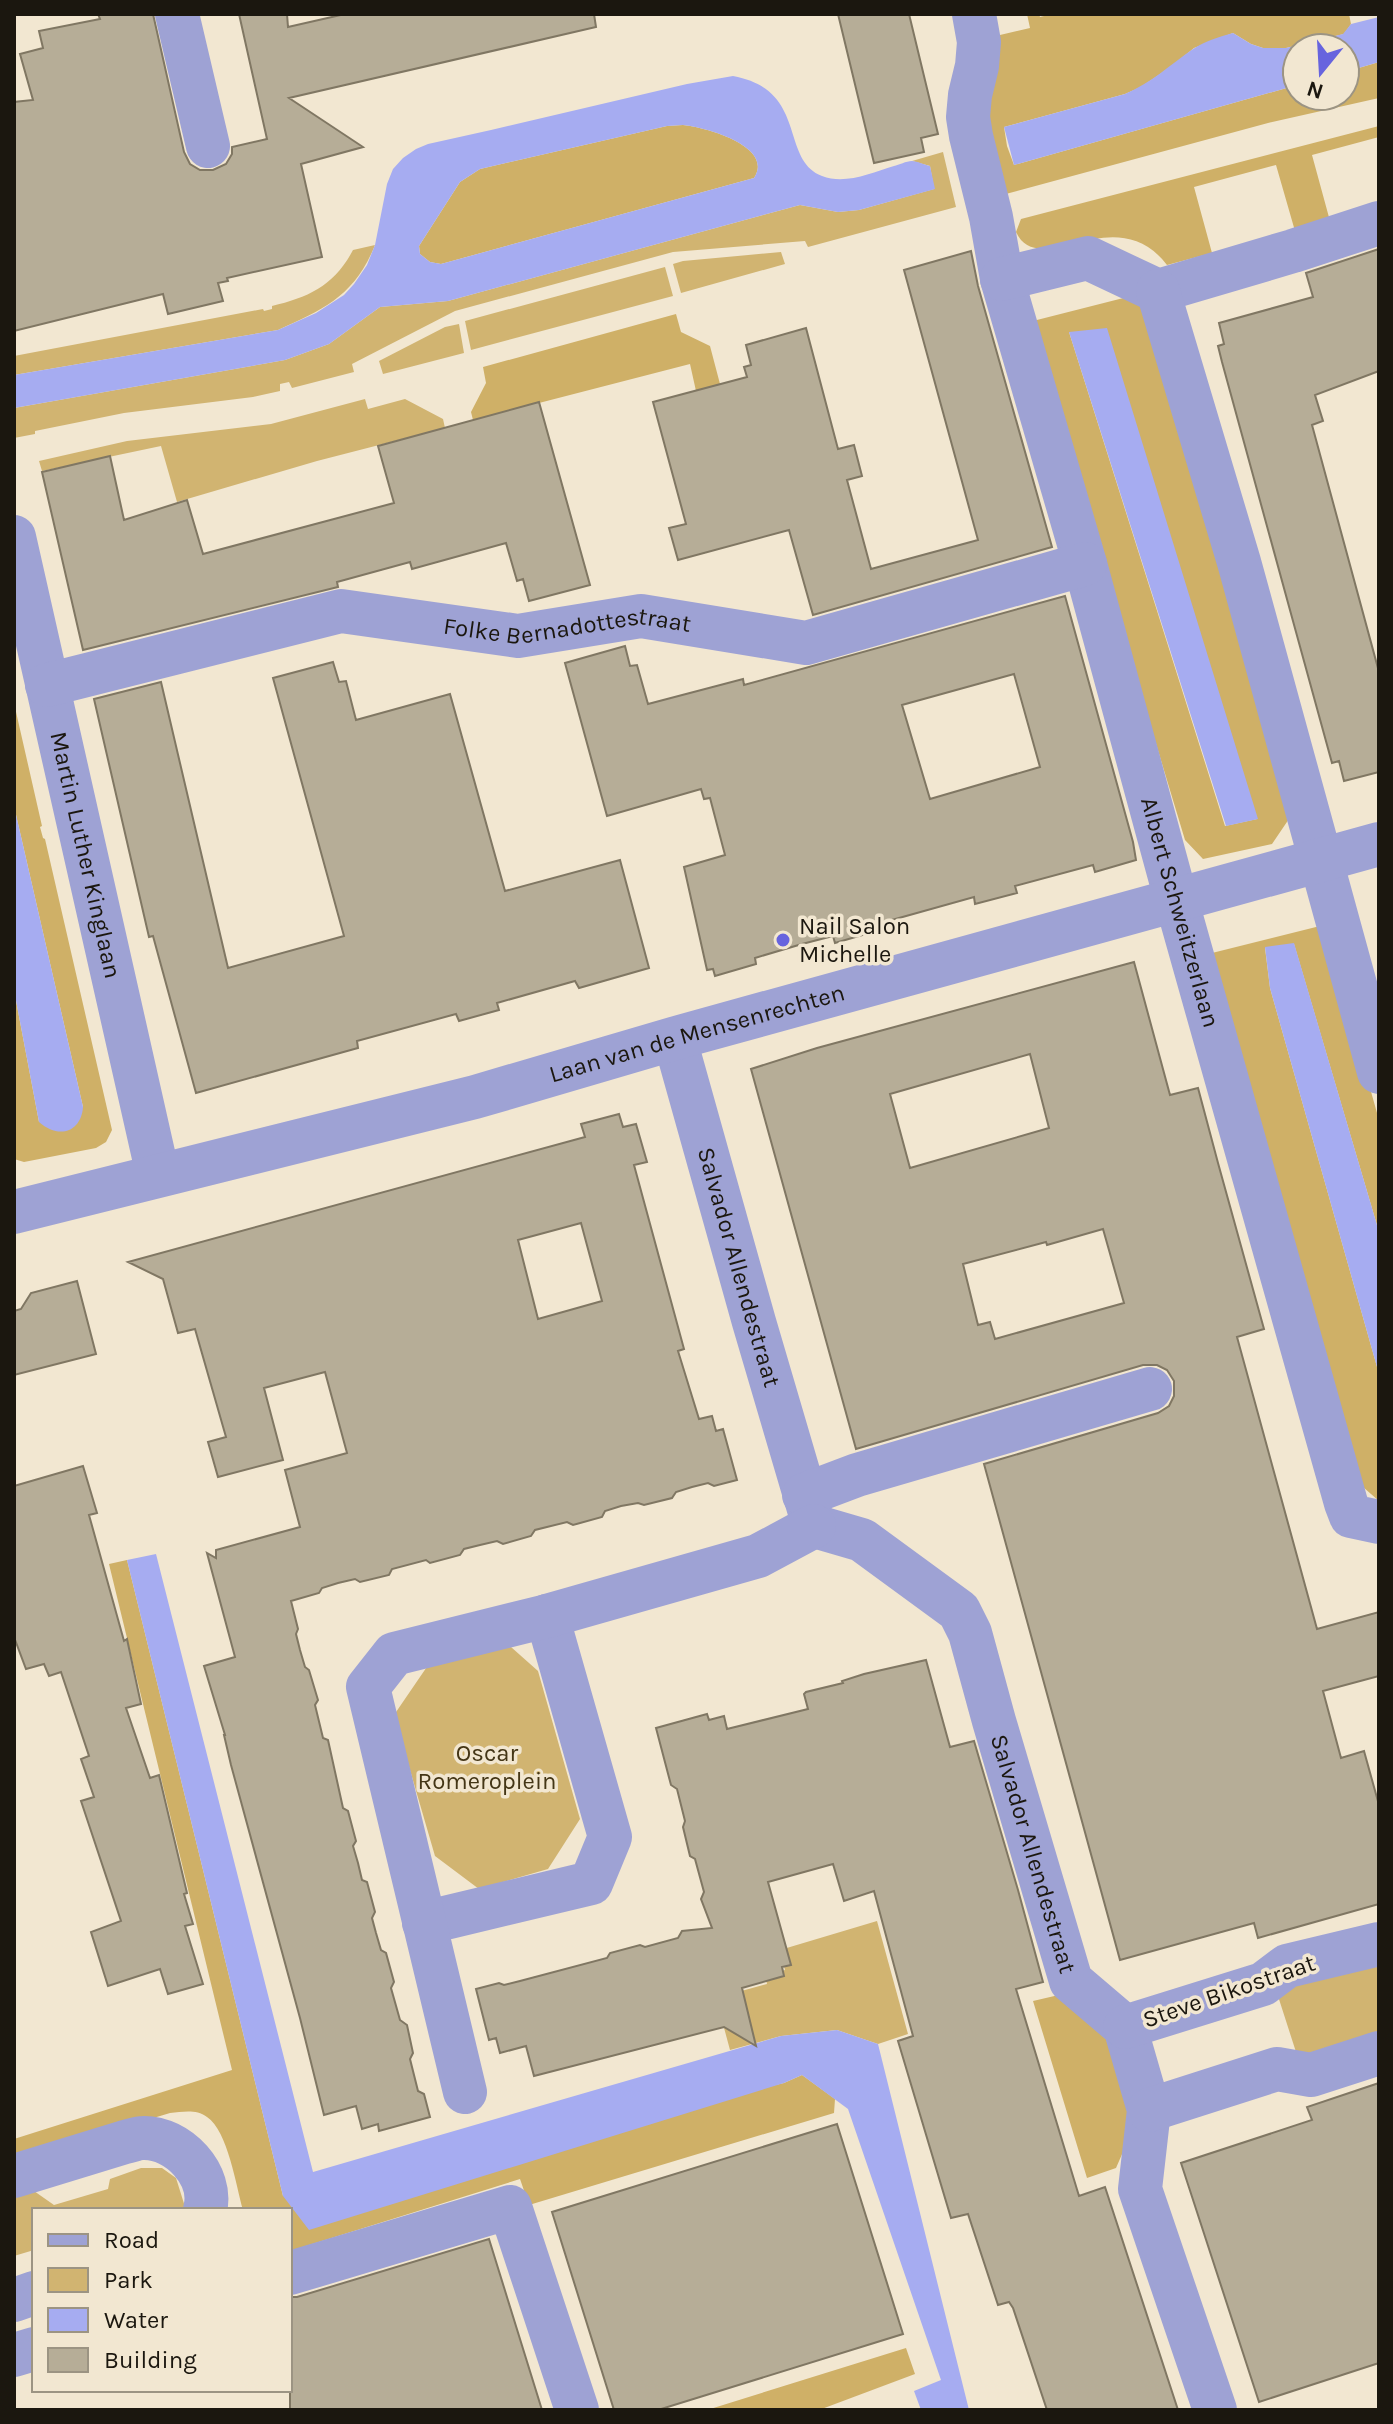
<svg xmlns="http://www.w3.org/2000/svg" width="1393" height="2424" font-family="Karla,sans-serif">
	<rect width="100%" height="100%" fill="#f2e7d1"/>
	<path fill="#d1b471" d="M943,152L956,207L808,247L805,241L673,252L455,311L352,364L354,372L292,388L289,382L280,384V391L253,397L124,413L35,431V434L14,438V408L285,360L329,344L380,307L448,301L800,205L838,212L859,210L934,189L930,166L912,161Z
		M375,245C355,295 325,309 278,330L14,375V356L263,309L264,311L272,309V306C309,297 334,286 353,250Z
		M781,252L785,264L681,293L673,264L683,261Z
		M665,267L673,296L471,350L465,321Z
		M459,324L464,353L383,374L379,361L445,327Z
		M365,399L368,409L405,399L443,419L445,428L317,461L177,502L161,446L42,471L39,461L127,441L271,424Z
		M511,1647L538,1671L580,1819L548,1869L479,1889L435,1856L394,1715L435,1655Z
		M877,1921L908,2034L878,2044L837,2030L781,2036L730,2050L716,1998L767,1984L765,1976L785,1970L780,1950Z
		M1379,1941V2048L1345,2059L1296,2052L1277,1993Z
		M141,2168H162L176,2178L186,2210L114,2208L113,2210H34V2250L14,2256V2197L34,2191L54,2205L108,2189L110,2179Z"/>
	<path fill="#cfb067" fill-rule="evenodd" d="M1027,14H1039L1040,17L1052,14H1349L1351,24L1344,34L1286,48H1263L1251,44L1233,33L1194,48L1172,66L1141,87L1125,94L1004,127L1007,146L1014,165L1297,85V96H1345V72L1379,62V98L1268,123L1002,195L985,134L996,39L1000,35L1030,28Z
		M683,125C704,127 775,146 754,178L441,264L430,262L420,254L419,246L460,182L480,169L667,126Z
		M1379,126V137L1312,155L1330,221L1295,231L1276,165L1194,187L1212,253L1167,265C1115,197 1039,282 1016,232L1021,219Z
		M1147,292L1293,813L1272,844L1203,859L1185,840L1029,322ZM1069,332H1070L1257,819L1225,826Z
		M676,314L681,332L710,346L720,384L696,391L690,364L473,420L471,412L486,383L483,367Z
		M14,703L42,826L40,827L43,838L45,839L112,1130L106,1142L96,1148L24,1162L14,1159V990L39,1122L83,1107L14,806Z
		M1324,925L1379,1120V1232L1294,944L1265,948L1270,988L1379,1374V1501L1363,1487L1208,954Z
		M127,1560L283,2196L784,2083L802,2075L835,2099L834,2113L529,2205L520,2179L290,2251V2210H243C236,2186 228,2131 207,2117C196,2109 183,2112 170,2113L14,2160V2139L232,2070L109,1564Z
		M1063,1994L1105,2020L1136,2122L1116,2168L1087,2178L1033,2001Z
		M906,2348L915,2374L819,2410H707Z"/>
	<path fill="#a6acf1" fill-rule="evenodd" d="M1379,17V62L1345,72V48H1297V85L1014,165L1004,127L1125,94C1151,83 1170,65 1193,49C1205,41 1219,37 1233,33L1251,44L1263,48H1286L1343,34L1351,24Z
		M733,76C809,90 779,159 822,176C845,185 871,173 894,166C899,165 906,161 912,161C917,161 925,165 930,166L935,189L859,210L838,212L800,205L448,301L380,307L329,344L285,360L14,408V375L278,330L316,313L344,295L354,284L367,265L375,245L387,184L393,169L403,158L416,149L428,144L491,130L687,84ZM683,125C704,127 775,146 754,178L441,264L430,262L420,254L419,246L460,182L480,169L667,126Z
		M1107,328L1258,819L1226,826L1069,332Z
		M14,806L83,1107C81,1133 58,1139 39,1122L14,990Z
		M1294,943L1379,1232V1374L1270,988L1265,947Z
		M156,1554L313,2172L781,2036L837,2030L878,2044L969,2410H921L914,2391L941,2380L848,2109L802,2075L784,2083L309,2230L283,2196L127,1560Z"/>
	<path fill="#b6ad97" stroke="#807763" stroke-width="2" fill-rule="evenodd" d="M98,14H153L184,152L190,164L200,170H213L226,164L232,154V147L267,139L239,14H287L288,27L345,14H594L596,27L289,98L363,147L301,164L322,257L227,278L228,281L218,283L223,301L168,314L163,294L14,331V102L33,100L20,54L43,48L39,31L100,19Z
		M838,14H909L938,134L921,138L924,152L874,163Z
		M1379,249V371L1315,395L1323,421L1312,425L1379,672V772L1344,781L1339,761L1332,763L1296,632L1222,362L1218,346L1224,344L1219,323L1313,297L1306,273Z
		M971,251L978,286L1052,547L813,615L789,530L678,560L669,528L686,524L653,402L747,377L744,367L751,365L746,345L806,328L838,449L854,445L862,476L847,480L871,569L978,540L904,270Z
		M539,402L590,585L529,601L523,579L517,581L506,543L412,569L410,562L337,582L338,587L83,650L42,472L110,456L124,520L187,500L203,554L394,503L378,446Z
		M1065,596L1133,842L1136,860L1095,872L1093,865L1015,886L1017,893L975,904L974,897L874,925L876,931L835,943L833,936L802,944L755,958L756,964L715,976L713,969L707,970L684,867L725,855L710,798L704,799L701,789L607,816L565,663L625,646L630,666L637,665L648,704L743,679L744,685ZM1014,674L1040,767L930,799L902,705Z
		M333,662L339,682L346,681L356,720L450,694L505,891L620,860L649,968L579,988L575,981L497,1003L499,1010L459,1021L456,1014L357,1041L358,1048L196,1093L153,936L149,937L94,699L161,682L228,968L344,936L273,678Z
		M1134,962L1170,1095L1198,1088L1218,1163L1264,1329L1237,1337L1317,1629L1379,1612V1676L1323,1691L1341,1758L1364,1751L1379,1805V1904L1258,1938L1254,1923L1120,1960L984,1464L1158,1413L1169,1406L1174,1396V1381L1167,1370L1157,1365H1143L856,1449L751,1069L817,1048ZM1030,1054L1049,1128L910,1168L890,1094ZM1103,1229L1124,1303L995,1339L990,1322L978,1325L963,1264L1046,1242L1047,1245Z
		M619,1114L623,1127L636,1124L647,1162L634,1165L684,1349L678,1351L699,1419L712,1416L716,1431L723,1429L737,1480L714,1486L708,1483L692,1487L676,1492L672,1498L644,1505L638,1503L621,1506L605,1511L602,1517L573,1525L567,1522L535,1530L531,1536L503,1544L497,1541L480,1545L464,1549L460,1555L430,1563L426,1560L392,1569L389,1575L360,1582L355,1579L338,1583L322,1588L319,1593L291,1601L298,1629L296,1634L300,1650L305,1667L309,1670L318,1700L315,1705L323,1738L328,1740L343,1808L348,1811L356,1841L353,1846L358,1863L362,1880L367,1882L375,1912L372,1918L376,1933L381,1950L386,1953L394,1982L391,1988L400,2020L407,2025L413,2053L410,2059L418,2091L424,2094L430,2117L379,2131L378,2124L362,2129L356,2106L324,2115L300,2018L231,1765L224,1735H225L204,1666L235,1657L207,1553L216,1558V1550L300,1527L285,1470L347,1453L325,1372L264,1388L283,1460L218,1477L208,1442L226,1437L195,1329L178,1333L163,1279L128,1262L585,1137L581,1124ZM581,1223L602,1301L538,1319L518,1240Z
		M77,1281L96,1354L14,1375V1311L21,1309L31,1293Z
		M83,1466L97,1513L89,1515L124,1641L127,1639L141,1704L126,1708L150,1778L159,1775L187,1893L184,1894L193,1924L185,1926L203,1984L168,1994L160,1969L108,1986L91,1932L121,1921L81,1801L94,1797L81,1759L89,1756L61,1672L49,1676L44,1664L26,1669L14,1637V1486Z
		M926,1660L950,1747L974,1741L1018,1890L1043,1982L1016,1989L1079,2196L1105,2187L1178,2410H1047L1013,2308L1009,2302L998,2305L968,2214L951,2218L898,2041L913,2036L874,1891L844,1901L833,1864L768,1882L791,1965L782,1967L784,1976L742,1988L756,2046L724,2027L534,2076L526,2046L500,2053L496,2038L489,2040L476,1989L499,1983L504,1985L520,1981L607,1958L610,1953L640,1945L645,1947L678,1938L682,1931L712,1928L701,1899L704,1892L695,1859L690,1856L683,1827L685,1821L677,1789L671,1785L656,1728L707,1714L709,1720L724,1716L727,1729L808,1709L804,1694L806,1692L843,1683L842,1681L864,1674Z
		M1379,2083V2363L1259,2402L1181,2163L1312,2120L1307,2107Z
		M837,2124L903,2334L658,2410H614L552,2212Z
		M489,2239L542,2410H290V2297H297Z"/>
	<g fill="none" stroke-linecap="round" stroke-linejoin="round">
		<g stroke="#9ea2d4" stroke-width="44">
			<path d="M177,14L208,146"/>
			<path id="s1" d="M974,14L979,42L977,66L970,95L968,117L971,136L991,217L1002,279L1085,564L1176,899L1346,1503L1351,1516L1379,1522"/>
			<path d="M1002,279L1088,258L1158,291L1293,251L1379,223"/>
			<path d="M1158,291L1239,562L1379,1072"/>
			<path id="s2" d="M14,537L158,1175"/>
			<path id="s3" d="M47,685L341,611L518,636L641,616L806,643L1085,564"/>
			<path id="s4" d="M675,1040L754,1322L814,1526L862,1540L959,1611L970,1633L994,1721L1071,1981L1125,2027L1149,2110L1140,2189L1215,2410"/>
			<path id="s5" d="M14,1212L475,1097L683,1036L1379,844"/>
			<path d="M804,1495L857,1475L1150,1389"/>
			<path d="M424,1923L591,1883L610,1837L547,1616"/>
			<path d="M1125,2027L1263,1984L1287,1966L1379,1944"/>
			<path d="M465,2092L368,1687L394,1654L547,1616L758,1556L814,1526"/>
			<path d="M1149,2110L1277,2069L1311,2075L1379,2053"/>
			<path d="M14,2176L125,2142C131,2141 137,2138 143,2138C178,2137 214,2175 205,2210"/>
			<path d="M290,2273L510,2207L577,2410"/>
			<path d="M14,2300L34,2293"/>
			<path d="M14,2355L34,2349"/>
		</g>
	</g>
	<circle fill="#6764de" stroke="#f2e7d1" stroke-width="3" cx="783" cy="940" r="8"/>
	<g text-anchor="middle" stroke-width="7" stroke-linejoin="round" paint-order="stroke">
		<g font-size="24" fill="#1b170f" stroke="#f2e7d1">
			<text dy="8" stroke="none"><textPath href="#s3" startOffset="532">Folke Bernadottestraat</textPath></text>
			<text dy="8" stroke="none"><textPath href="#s2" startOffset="326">Martin Luther Kinglaan</textPath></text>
			<text dy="8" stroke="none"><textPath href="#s1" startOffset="928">Albert Schweitzerlaan</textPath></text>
			<text dy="8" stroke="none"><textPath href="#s5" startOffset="706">Laan van de Mensenrechten</textPath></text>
			<text dy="8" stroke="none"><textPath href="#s4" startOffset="236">Salvador Allendestraat</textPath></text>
			<text dy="8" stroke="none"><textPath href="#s4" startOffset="930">Salvador Allendestraat</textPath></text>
			<text transform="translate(1229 1991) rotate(-19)" y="8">Steve Bikostraat</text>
		</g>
		<g font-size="24" fill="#1b170f" stroke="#f2e7d1" text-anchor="start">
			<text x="799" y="934">Nail Salon<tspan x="799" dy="28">Michelle</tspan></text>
		</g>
		<g font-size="24" fill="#443616" stroke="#f2e7d1">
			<text x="487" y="1761">Oscar<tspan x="487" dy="28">Romeroplein</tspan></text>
		</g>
	</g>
	<rect width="1393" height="2424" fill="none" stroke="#1b170f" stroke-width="32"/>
	<rect x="32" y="2208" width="260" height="184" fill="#f2e7d1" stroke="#9c9483" stroke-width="2"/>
	<rect x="48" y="2234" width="40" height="12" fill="#9ea2d4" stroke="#9c9483" stroke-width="2"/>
	<text x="104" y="2248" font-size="24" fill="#1b170f">Road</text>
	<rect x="48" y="2268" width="40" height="24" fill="#d1b471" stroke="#9c9483" stroke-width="2"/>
	<text x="104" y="2288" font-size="24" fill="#1b170f">Park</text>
	<rect x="48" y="2308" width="40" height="24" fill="#a6acf1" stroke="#9c9483" stroke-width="2"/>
	<text x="104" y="2328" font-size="24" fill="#1b170f">Water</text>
	<rect x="48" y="2348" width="40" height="24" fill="#b6ad97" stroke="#9c9483" stroke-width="2"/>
	<text x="104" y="2368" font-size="24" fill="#1b170f">Building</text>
	<g transform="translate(1321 72) rotate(198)"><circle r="38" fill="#f2e7d1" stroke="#9c9483" stroke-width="2"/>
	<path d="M0-6L14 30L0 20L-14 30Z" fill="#6764de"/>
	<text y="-12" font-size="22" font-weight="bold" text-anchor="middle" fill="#1b170f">N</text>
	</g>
</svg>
